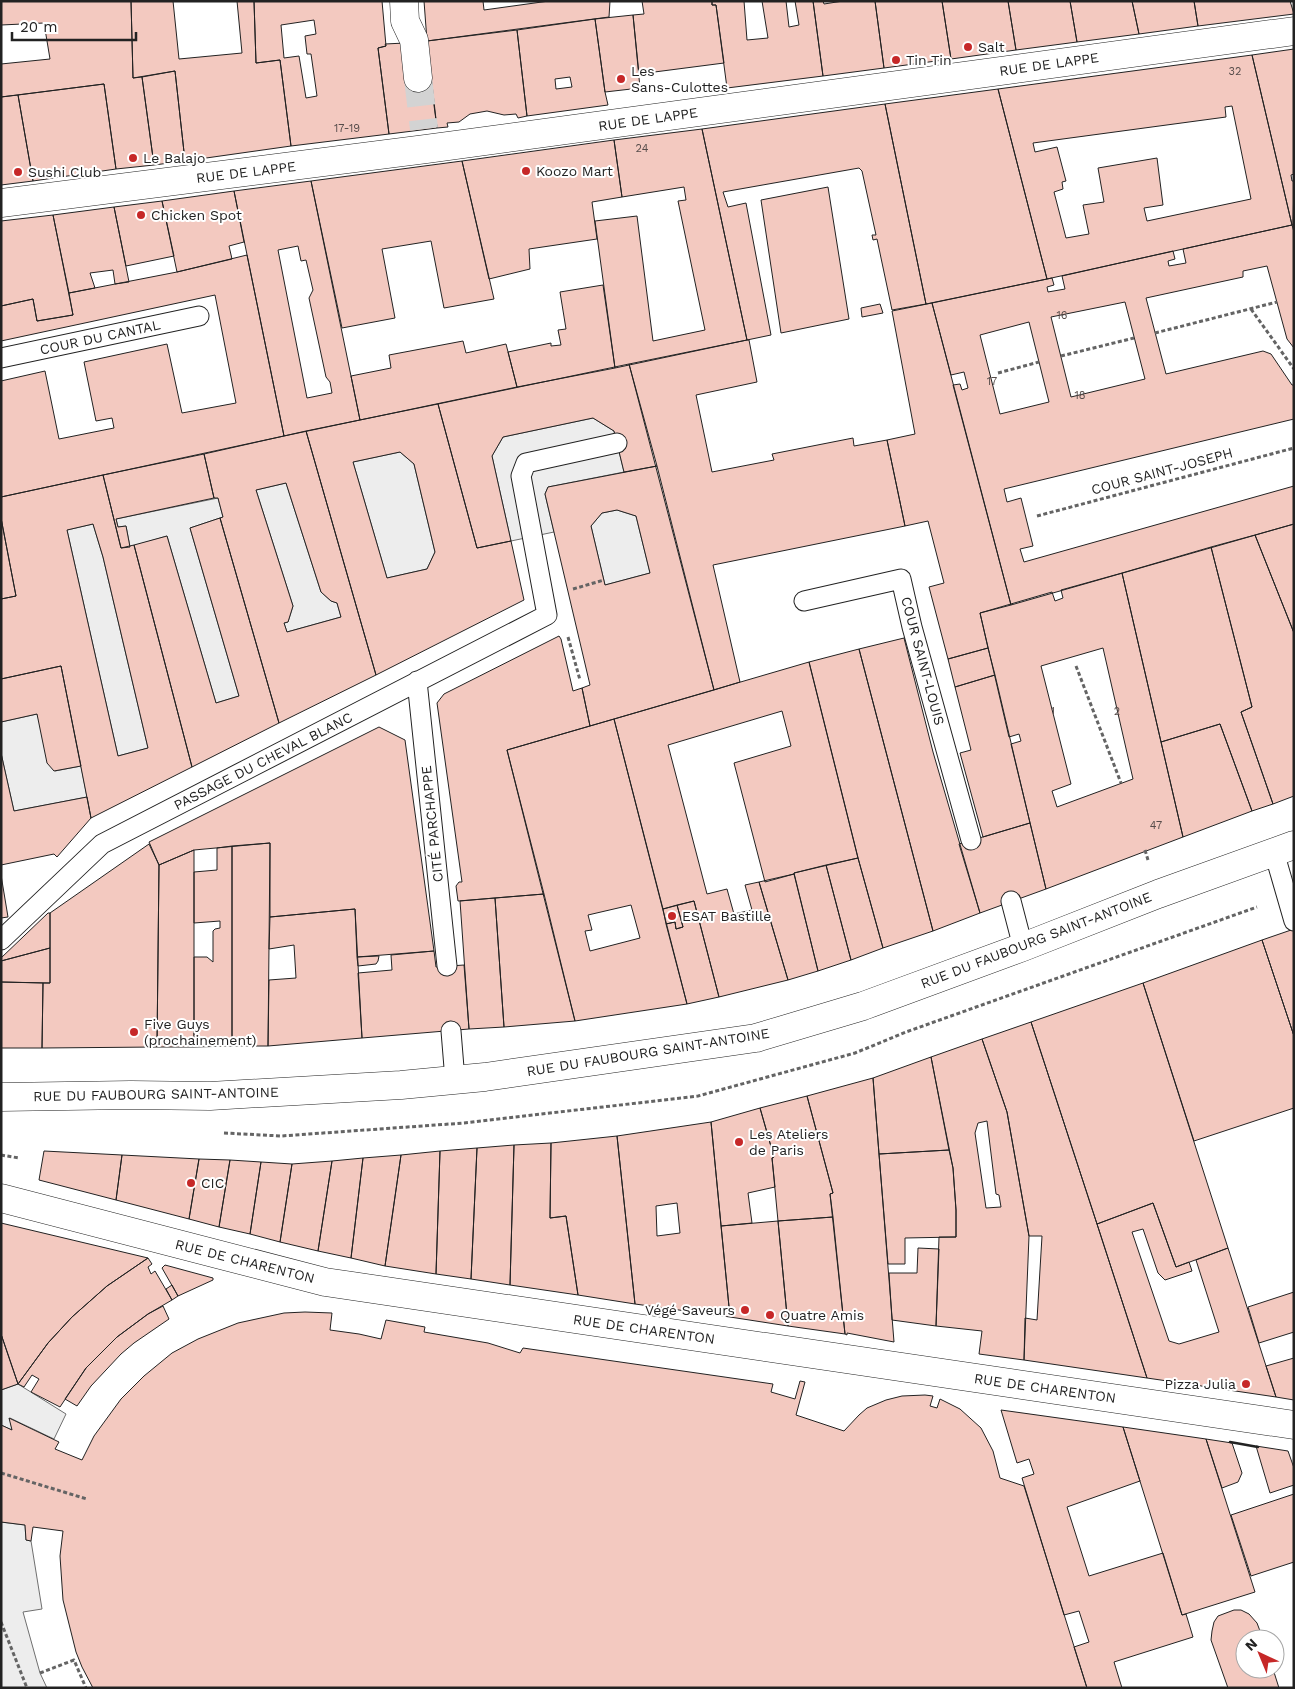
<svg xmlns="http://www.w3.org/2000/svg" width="1295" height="1689" font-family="'Work Sans',sans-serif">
	<rect width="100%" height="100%" fill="#fff"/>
	<path fill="#ededed" stroke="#6f6f6f" d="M593,418L614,431L624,472L548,487L545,494L554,532L511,541L492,456L503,437Z
		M400,452L414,464L435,552L427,569L387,578L353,462Z
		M286,483L321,592L331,601L337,603L341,617L287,632L284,623L288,622L293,606L256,490Z
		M218,498L223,517L190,528L239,696L216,703L167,536L130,547L126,526L118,527L116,519Z
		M617,510L636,516L650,573L605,585L591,526L602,513Z
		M93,524L103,557L148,748L118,756L67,530Z
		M37,714L55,771L81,766L87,797L14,811L1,753V722Z
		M18,1384L66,1414L54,1439L10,1418L12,1430L1,1425V1390Z
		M1,1522L25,1525L26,1540L31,1541L42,1609L23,1612L40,1673L47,1688H1Z"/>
	<path fill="#f3c9c0" stroke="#222" fill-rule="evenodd" d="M1,1H131L133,78L142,77L154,165L116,169L104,84L1,97V64L50,59L44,23L1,25Z
		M131,1H173L179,59L242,53L237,1H254L256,63L280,60L291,146L185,161L175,71L133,78Z
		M254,1H382L386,46L378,48L389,134L291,146L280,60L256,63ZM314,20L316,34L305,36L307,54H311L317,96L306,98L299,56L284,58L281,25Z
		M424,1H483L484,10L549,1H610L609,17L427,41Z
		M642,1H712V5H716L724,63L639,74L633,15L644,14Z
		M712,1H744L747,40L768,38L762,1H786L789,27L799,25L795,1H813L823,76L727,88L716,5H712Z
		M813,1H823L824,4L843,1H875L884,68L823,76Z
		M875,1H942L951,59L884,68Z
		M942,1H1008L1016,50L951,59Z
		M1008,1H1070L1077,42L1016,50Z
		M1070,1H1132L1139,34L1077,42Z
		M1132,1H1194L1198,26L1139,34Z
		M1194,1H1290L1294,14L1198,26Z
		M633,15L640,88L605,92L595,19Z
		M595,19L605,92L608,105L527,116L517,30ZM570,77L572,87L556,89L555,79Z
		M517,30L527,116L518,118L516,114L504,115L487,111L470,114L459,122L447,123L448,127L437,128L427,41Z
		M405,43L430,75L437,128L389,134L378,48L386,46L385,44Z
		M1294,49V174L1291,175L1292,181H1294L1293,225H1292L1252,55Z
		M1252,55L1292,225L1047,279L998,89ZM1232,106L1251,199L1147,221L1144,208L1163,205L1157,158L1098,168L1104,202L1083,205L1089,234L1066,238L1054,192L1063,189L1062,182L1066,181L1057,147L1035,152L1033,143L1226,117L1225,107Z
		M175,71L185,161L154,165L142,77Z
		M104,84L116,169L33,181L18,95Z
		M998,89L1047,279L926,304L885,104Z
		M18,95L33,181L1,185V97Z
		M885,104L926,304L892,310L877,239L873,240L872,235H876L862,171L859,168L723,192L728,207L746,203L771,335L747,340L702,129Z
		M702,129L747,340L615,368L595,221L637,216L653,341L705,330L678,201L686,200L684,187L622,197L614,140Z
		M614,140L622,197L592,202L597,239L529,249L530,269L489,279L462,161Z
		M462,161L494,299L444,308L431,241L382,249L395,318L342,328L311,181Z
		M311,181L360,420L284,436L234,191ZM298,246L301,261L306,260L313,290L309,298L326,377L330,382L332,393L307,398L278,250Z
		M828,187L849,319L781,333L761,200Z
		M234,191L244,242L229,246L232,259L177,272L162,201Z
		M162,201L174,256L126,266L114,207Z
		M114,207L129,282L115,284L113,270L90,273L95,288L69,293L53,215Z
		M53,215L73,315L37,321L33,299L1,306V221Z
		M1292,225L1294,232V348L1287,339L1267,266L1243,271V277L1146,298L1166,374L1263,351L1271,354L1292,385H1294V419L1004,489L1007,502L1021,498L1033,546L1020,549L1024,562L1294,486V524L1011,605L953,385L960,384L962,390L968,388L964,372L951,375L932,303L1052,278L1054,285L1047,287L1048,292L1065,289L1062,276L1173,251L1175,259L1168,261L1169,266L1186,263L1183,249ZM1125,302L1145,379L1071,397L1051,317ZM1029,322L1049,402L1000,414L980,335Z
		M247,255L284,436L1,497V381L45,371L59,439L114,428L112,418L96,421L84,362L167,344L182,413L236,403L215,295L1,341V306L33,299L37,321L73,315L69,293L177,272Z
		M603,285L615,368L517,387L508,352L551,343V346L561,345L558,330L566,329L560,292Z
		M932,303L1011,605L980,613L988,648L948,659L929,587L944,583L928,521L905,526L887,440L915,434L892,311Z
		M880,304L883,313L862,317L861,308Z
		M747,340H749L757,382L696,395L712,472L774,460L772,454L853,438L854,446L887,440L905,526L713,565L740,682L714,690L629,364Z
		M463,341L466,353L506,344L517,387L360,420L351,376L391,368L389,355Z
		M629,364L657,466L624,472L614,431L593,418L503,437L492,456L511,541L477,548L438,404Z
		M438,404L477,548L511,541L524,600L376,675L306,431ZM400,452L414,464L435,552L427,569L387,578L353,462Z
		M306,431L376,675L279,723L220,518L223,517L218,498H214L204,454ZM286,483L321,592L331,601L337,603L341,617L287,632L284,623L288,622L293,606L256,490Z
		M204,454L214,498L116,519L118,527L126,526L130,547L121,548L103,475Z
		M657,466L714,690L590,726L582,688L590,685L545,494L548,487ZM617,510L636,516L650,573L605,585L591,526L602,513Z
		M103,475L121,548L134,545L192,767L91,818L61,666L1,679V599L16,596L1,518V497ZM93,524L103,557L148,748L118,756L67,530Z
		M1,518L16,596L1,599Z
		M220,518L279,723L192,767L134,545L167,536L216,703L239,696L190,528Z
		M1294,524V633L1255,535Z
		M1255,535L1294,633V796L1273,804L1241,712L1252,707L1211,547Z
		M1211,547L1252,707L1241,712L1273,804L1252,811L1220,724L1161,742L1122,573Z
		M1122,573L1183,837L1046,889L1011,744L1021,741L1019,734L1009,737L980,613L1052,592L1055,601L1063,598L1061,590ZM1103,648L1133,779L1057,807L1052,791L1071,784L1041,666Z
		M559,636L561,639L573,691L582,688L590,726L507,750L544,894L458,901L456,886L459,882H462L437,703L444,694Z
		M904,638L933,752L980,913L933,931L859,649Z
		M988,648L995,675L955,687L948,659Z
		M859,649L933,931L883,948L858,858L809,662Z
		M809,662L858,858L794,873V874L765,882L734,763L791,746L782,711L668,745L707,894L727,889L734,914L752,910L745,885L759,882L788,980L719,997L694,901L663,909L614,719Z
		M61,666L81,766L54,771L47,763L37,714L1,722V679Z
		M995,675L1030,823L983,837L960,753L971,750L955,687Z
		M614,719L687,1004L575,1021L507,750ZM631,905L640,938L590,951L585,931L592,930L588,915Z
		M1220,724L1252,811L1183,837L1161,742Z
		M379,727L405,740L434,951L357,957L355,909L270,917V843L194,850L159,865L149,842Z
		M1,753L14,811L87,797L91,818L57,857L54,854L1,865Z
		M1030,823L1046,889L980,913L959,844Z
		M270,843L268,1046H232V846Z
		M149,844L159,865L157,1047L42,1048L43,983H50V913Z
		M232,846V1046L194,1047V957H207L213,962V931L215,929L220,928V921L194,923V872L217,870V848Z
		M194,850V1047H157L159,865Z
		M858,858L883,948L851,960L826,865Z
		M826,865L851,960L818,971L794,873Z
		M794,874L818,971L788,980L759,882Z
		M1,875L8,917L1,918Z
		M544,894L575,1021L504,1027L495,898Z
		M495,898L504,1027L469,1029L460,901Z
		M694,901L719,997L687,1004L666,924L675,922L676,929L683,927L677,905Z
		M677,905L683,927L676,929L675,922L666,924L663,909Z
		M355,909L362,1038L268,1046L269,980L296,978L294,945L269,949L270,917Z
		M48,913H50V948L1,961V958Z
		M1294,929V1036L1262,940Z
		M1262,940L1294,1036V1108L1194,1141L1143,983Z
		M50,948V983L1,982V961Z
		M434,951L436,967L464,965L469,1029L362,1038L358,973L392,970L391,955Z
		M379,956L378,961L376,964L358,966L357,957Z
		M1,982L43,983L42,1048H1Z
		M1143,983L1228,1248L1176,1267L1153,1203L1097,1224L1031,1022Z
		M1031,1022L1097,1224L1147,1378L1024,1360L1025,1318L1037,1320L1042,1236H1029L1007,1112L982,1039Z
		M982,1039L1007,1112L1029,1236L1024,1360L979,1354L982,1331L936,1326L939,1237H956V1210L953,1168L931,1057ZM987,1121L996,1194L999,1195L1001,1207L986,1208L975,1133L978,1123Z
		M931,1057L949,1150L879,1154L873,1078Z
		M873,1078L879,1154L894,1342L847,1333V1335L845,1334L830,1194L833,1193L807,1096Z
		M807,1096L833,1193L830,1194L833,1217L778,1221L772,1158L774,1157L760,1108Z
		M760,1108L774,1157L772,1158L775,1187L748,1193L752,1223L721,1226L711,1122Z
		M711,1122L730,1317L635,1304L617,1136ZM677,1203L680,1233L657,1236L656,1206Z
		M617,1136L635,1304L578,1295L566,1216L550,1218L551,1143Z
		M551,1143L550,1218L566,1216L578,1295L510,1285L514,1145Z
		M514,1145L510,1285L471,1279L477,1148Z
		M477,1148L471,1279L436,1274L440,1151Z
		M949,1150L953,1168L956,1210V1237L905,1238V1264H888L879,1154Z
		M44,1151L122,1155L116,1200L39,1180Z
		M440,1151L436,1274L385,1266L401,1155Z
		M122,1155L199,1159L189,1219L116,1200Z
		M401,1155L385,1266L351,1258L363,1158Z
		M363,1158L351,1258L318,1251L332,1161Z
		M199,1159L230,1160L219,1227L189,1219Z
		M230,1160L261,1162L250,1234L219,1227Z
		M332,1161L318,1251L280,1242L292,1164Z
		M261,1162L292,1164L280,1242L250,1234Z
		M1153,1203L1176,1267L1189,1262L1192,1271L1165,1280L1158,1273L1143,1229L1132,1232L1169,1341L1179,1344L1219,1332L1196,1260L1228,1248L1276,1397L1147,1378L1097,1224Z
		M833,1217L845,1334L788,1326L778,1221Z
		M778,1221L788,1326L730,1317L721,1226Z
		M1,1223L148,1258L107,1286L72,1317L48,1343L18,1384L1,1334Z
		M918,1248L939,1249L936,1326L892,1320L889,1273H917Z
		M148,1258L152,1264L148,1267L151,1274L155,1271L172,1300L148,1314L117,1337L86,1368L60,1407L31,1392L39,1379L32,1375L24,1387L18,1384L48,1343L72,1317L107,1286Z
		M165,1265L213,1278V1280L178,1296L162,1268Z
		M172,1285L178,1296L172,1300L166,1289Z
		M1294,1292V1332L1259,1343L1248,1307Z
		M163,1306L169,1319L134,1343L121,1354L91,1386L77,1406L65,1399L86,1368L117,1337L148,1314Z
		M305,1312L332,1313L330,1330L359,1334L381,1339L386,1320L425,1327L424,1332L488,1343L520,1353L523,1348L773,1384L771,1392L795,1399L800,1381L805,1382L796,1415L844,1431L859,1415L867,1408L886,1400L902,1396L925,1395L933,1396L930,1406L937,1408L940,1399L960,1409L981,1428L993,1451L1000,1478L1024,1486L1087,1688H93L82,1667L76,1652L63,1600L60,1556L63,1531L33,1527L31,1541L26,1540L25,1525L1,1522V1425L12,1430L9,1418L59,1442L55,1449L82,1460L94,1436L121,1399L144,1376L172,1353L198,1339L238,1323L284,1313Z
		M1,1334L18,1384L1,1390Z
		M1294,1358V1400L1276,1397L1266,1366Z
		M1001,1410L1123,1427L1140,1481L1067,1507L1089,1576L1163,1553L1182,1615L1186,1614L1193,1637L1114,1662L1122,1688H1087L1074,1647L1089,1642L1079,1611L1064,1615L1022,1478L1034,1474L1029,1459L1017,1463Z
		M1123,1427L1206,1439L1255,1592L1182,1615Z
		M1206,1439L1232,1443L1242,1473L1238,1482L1222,1488Z
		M1256,1446L1288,1451L1294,1468V1485L1270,1493Z
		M1294,1494V1562L1251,1576L1231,1515Z
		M1234,1610H1241L1249,1614L1257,1623L1263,1639H1245V1669H1273L1279,1688H1228L1211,1640L1212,1631L1214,1622L1218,1616Z"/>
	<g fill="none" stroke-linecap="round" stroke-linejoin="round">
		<path stroke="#d3d3d3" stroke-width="28" stroke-dasharray="28 14" stroke-linecap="butt" d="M418,78L424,129"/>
		<defs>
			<path id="lane" d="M1,358L199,316
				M804,601L901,579L912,627L971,840
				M417,681L447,966
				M1274,852L1294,921
				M1011,901L1023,947
				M1,940L102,844L547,615L521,476L526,463L617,443
				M451,1031L455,1080"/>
			<path id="street" d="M404,1L405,21L414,40L418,78
				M1,203L426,149L1294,31
				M1,1198L325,1282L1294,1425"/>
			<path id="primary" d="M1,1097L131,1095L210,1096L401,1085L485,1077L756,1038L863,1006L1023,947L1158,894L1294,845"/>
		</defs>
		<use href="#lane" stroke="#222" stroke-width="21"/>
		<use href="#street" stroke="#222" stroke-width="29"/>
		<use href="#primary" stroke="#222" stroke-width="29"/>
		<path stroke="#646464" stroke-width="3" stroke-dasharray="4 2.5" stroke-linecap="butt" d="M1251,309L1294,369
			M1155,333L1277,302
			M1061,356L1134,338
			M998,373L1039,362
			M1037,516L1294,448
			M573,589L604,580
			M568,637L580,680
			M1076,666L1121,783
			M1145,850L1148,860
			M224,1133L281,1136L464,1123L698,1096L855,1053L906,1032L1257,907
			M1,1155L19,1158
			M1,1473L87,1499
			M1,1622L27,1688
			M40,1673L74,1660L86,1688"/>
		<use href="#lane" stroke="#fff" stroke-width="19"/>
		<use href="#street" stroke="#fff" stroke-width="28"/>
		<use href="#primary" stroke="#fff" stroke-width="28"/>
		<path stroke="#222" stroke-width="2.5" d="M1230,1442L1258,1447"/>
	</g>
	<g fill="#c62828" stroke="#fff" stroke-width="2">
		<circle cx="968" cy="47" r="5"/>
		<circle cx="896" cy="60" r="5"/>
		<circle cx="621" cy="79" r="5"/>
		<circle cx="133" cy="158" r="5"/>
		<circle cx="526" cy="171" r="5"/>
		<circle cx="18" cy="172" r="5"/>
		<circle cx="141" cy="215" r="5"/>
		<circle cx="672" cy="916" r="5"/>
		<circle cx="134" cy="1032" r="5"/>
		<circle cx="739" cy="1142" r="5"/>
		<circle cx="191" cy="1183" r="5"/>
		<circle cx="745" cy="1310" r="5"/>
		<circle cx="770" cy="1315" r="5"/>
		<circle cx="1246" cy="1384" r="5"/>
	</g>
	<g text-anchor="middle" stroke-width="4" stroke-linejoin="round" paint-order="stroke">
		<g font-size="11" fill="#564c4a">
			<text x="1235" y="75">32</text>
			<text x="347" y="132">17-19</text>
			<text x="642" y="152">24</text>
			<text x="1062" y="319">16</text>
			<text x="992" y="385">17</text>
			<text x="1080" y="399">18</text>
			<text x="1053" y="715">1</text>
			<text x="1117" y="715">2</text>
			<text x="1156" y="829">47</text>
		</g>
		<g font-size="14" fill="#222" stroke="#fff" text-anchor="start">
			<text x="978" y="52">Salt</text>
			<text x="906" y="65">Tin Tin</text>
			<text x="631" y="76">Les<tspan x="631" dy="16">Sans-Culottes</tspan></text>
			<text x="143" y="163">Le Balajo</text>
			<text x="536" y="176">Koozo Mart</text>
			<text x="28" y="177">Sushi Club</text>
			<text x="151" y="220">Chicken Spot</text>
			<text x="682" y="921">ESAT Bastille</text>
			<text x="144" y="1029">Five Guys<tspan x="144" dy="16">(prochainement)</tspan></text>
			<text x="749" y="1139">Les Ateliers<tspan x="749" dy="16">de Paris</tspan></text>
			<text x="201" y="1188">CIC</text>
			<text x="735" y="1315" text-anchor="end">Végé Saveurs</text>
			<text x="780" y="1320">Quatre Amis</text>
			<text x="1236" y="1389" text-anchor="end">Pizza Julia</text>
		</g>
		<g font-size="14" fill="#222" stroke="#fff">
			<text transform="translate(1049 64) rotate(-8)" y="5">RUE DE LAPPE</text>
			<text transform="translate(648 119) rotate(-8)" y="5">RUE DE LAPPE</text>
			<text transform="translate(246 172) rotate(-7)" y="5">RUE DE LAPPE</text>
			<text transform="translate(100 337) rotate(-12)" y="5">COUR DU CANTAL</text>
			<text transform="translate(1162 471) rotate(-15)" y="5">COUR SAINT-JOSEPH</text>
			<text transform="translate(923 661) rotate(75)" y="5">COUR SAINT-LOUIS</text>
			<text transform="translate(263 761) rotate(-27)" y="5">PASSAGE DU CHEVAL BLANC</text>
			<text transform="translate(432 824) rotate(-96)" y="5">CITÉ PARCHAPPE</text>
			<text transform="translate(1036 940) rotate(-21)" y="5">RUE DU FAUBOURG SAINT-ANTOINE</text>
			<text transform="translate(648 1052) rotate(-9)" y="5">RUE DU FAUBOURG SAINT-ANTOINE</text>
			<text transform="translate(156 1094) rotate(-1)" y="5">RUE DU FAUBOURG SAINT-ANTOINE</text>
			<text transform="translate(245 1261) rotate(14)" y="5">RUE DE CHARENTON</text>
			<text transform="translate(644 1329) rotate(8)" y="5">RUE DE CHARENTON</text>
			<text transform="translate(1045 1388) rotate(8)" y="5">RUE DE CHARENTON</text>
		</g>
	</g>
	<rect width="1295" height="1689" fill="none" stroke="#222222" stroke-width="5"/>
	<g transform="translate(1260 1654) rotate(316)"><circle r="24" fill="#ffffff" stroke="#a7a7a7"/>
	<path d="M0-4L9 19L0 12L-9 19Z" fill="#c62828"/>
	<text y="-8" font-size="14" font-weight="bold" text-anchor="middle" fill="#222222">N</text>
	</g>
	<path d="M12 32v8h124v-8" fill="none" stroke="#222222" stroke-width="2.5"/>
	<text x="20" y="32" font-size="15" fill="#222222" stroke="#ffffff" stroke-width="4" paint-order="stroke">20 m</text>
</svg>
